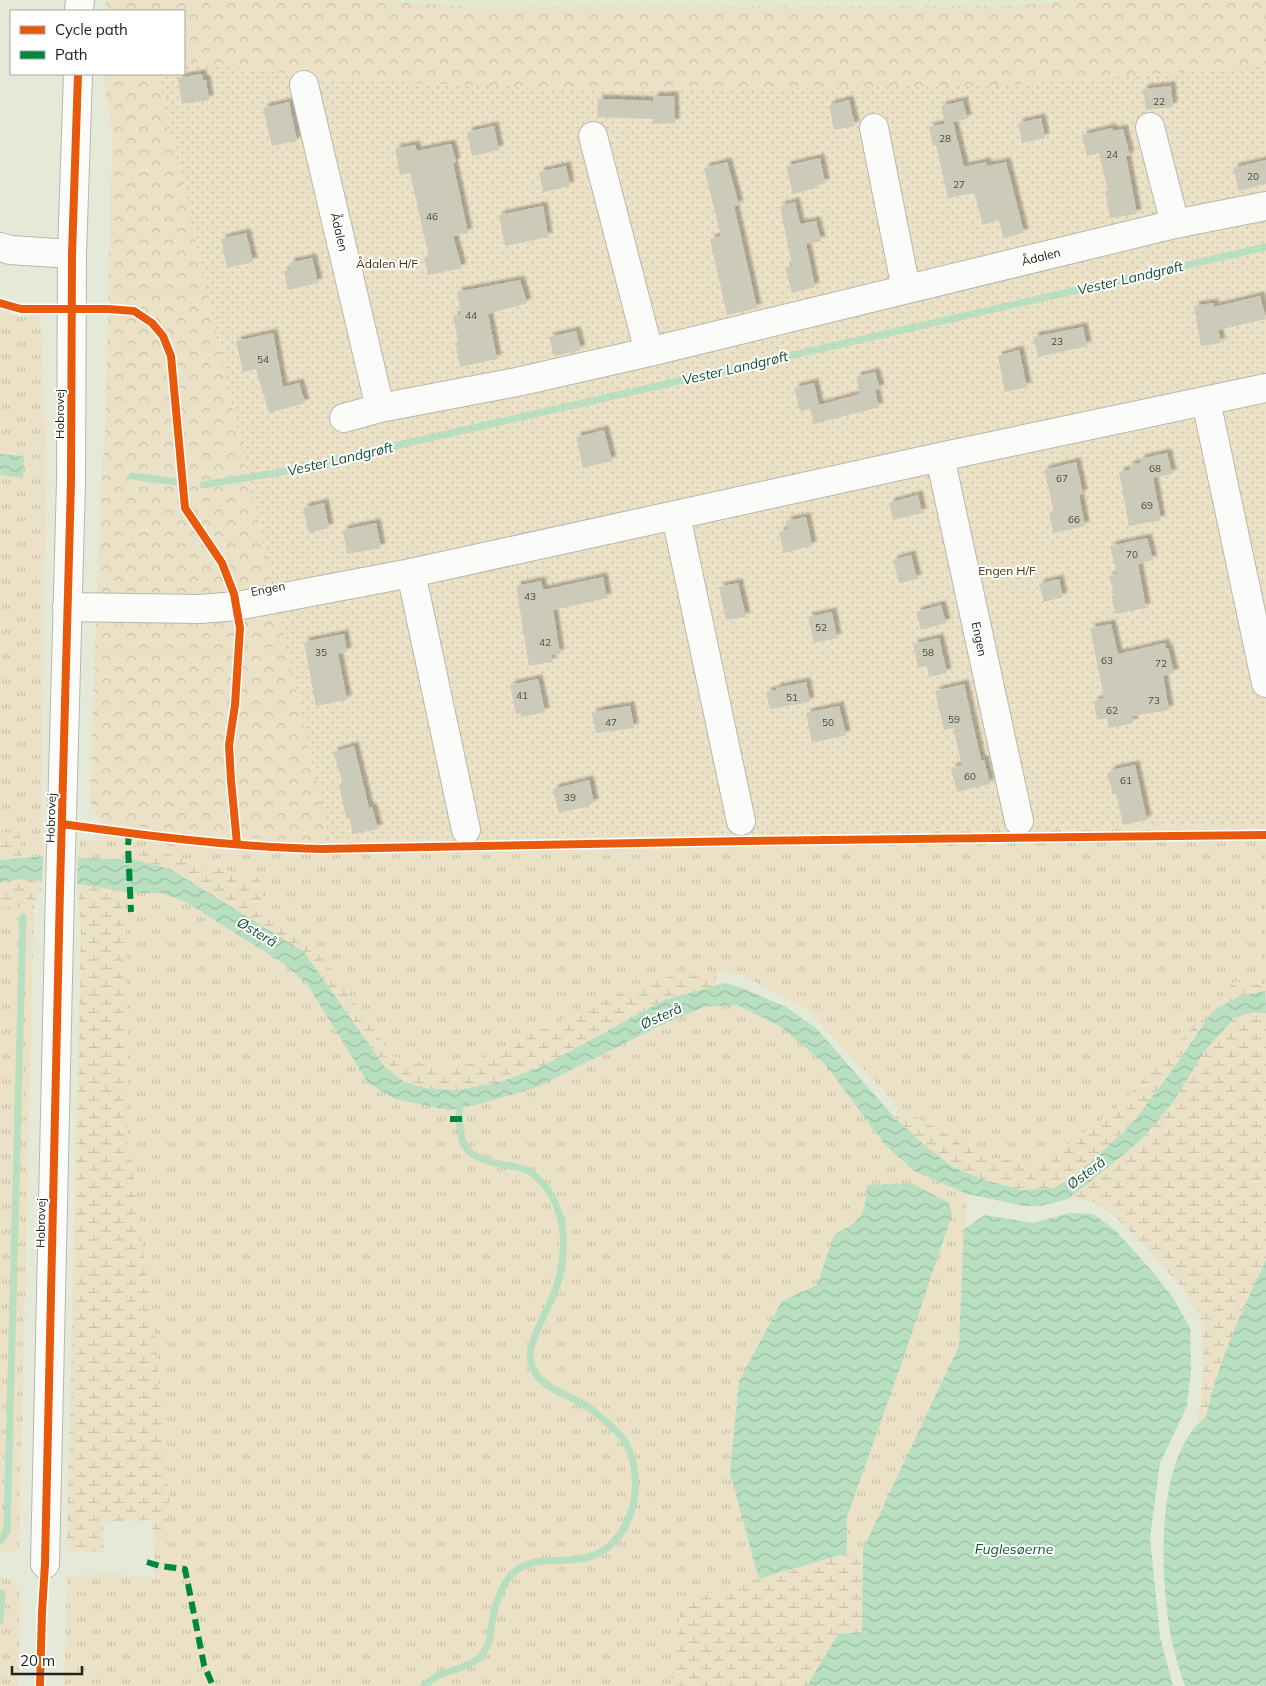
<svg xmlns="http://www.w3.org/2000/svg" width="1266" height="1686" font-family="Mulish,sans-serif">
	<defs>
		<pattern id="grass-tufts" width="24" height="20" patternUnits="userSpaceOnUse" patternTransform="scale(1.25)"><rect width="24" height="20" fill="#ebe1c6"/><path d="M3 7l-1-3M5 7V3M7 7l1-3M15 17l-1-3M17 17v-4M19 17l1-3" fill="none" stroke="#c9c1a9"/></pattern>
		<pattern id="forest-crowns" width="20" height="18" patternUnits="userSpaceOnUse" patternTransform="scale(1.25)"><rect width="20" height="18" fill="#ebe1c6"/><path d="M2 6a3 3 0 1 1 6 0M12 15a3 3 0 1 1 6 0" fill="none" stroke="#c9c1a9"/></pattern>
		<pattern id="wetland-marsh" width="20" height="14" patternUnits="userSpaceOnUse" patternTransform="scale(1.25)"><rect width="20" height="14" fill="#ebe1c6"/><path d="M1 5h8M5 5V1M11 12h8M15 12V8" fill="none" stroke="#c9c1a9"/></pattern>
		<pattern id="garden-dots" width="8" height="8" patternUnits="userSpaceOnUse" patternTransform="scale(1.25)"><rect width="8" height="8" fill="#ebe1c6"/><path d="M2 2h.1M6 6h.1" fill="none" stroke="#c9c1a9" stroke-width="1.8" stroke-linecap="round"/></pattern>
		<pattern id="water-waves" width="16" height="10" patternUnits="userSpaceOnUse" patternTransform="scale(1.25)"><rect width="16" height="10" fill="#b7dfc0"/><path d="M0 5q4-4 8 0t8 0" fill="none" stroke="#9dbfa4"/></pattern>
		<filter id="shadow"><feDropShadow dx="4.5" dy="-4.5" stdDeviation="1" flood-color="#0004"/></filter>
	</defs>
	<rect width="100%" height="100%" fill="#e5e9d8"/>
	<path fill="#e3e9cd" d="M371,0H1072L1013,6L471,7Z"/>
	<path fill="url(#grass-tufts)" d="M0,310L15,316H40L47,456L41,796L43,856L22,857L19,832L0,833Z
		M99,820C176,835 252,839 330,842L1266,825V985L1235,981L1119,1106L1044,1163L989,1158L898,1107L808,1010L742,975L717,972L652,979L455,1069L393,1057L315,946L264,914L133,846L135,860L78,858L80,840H97Z
		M125,891L135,893H162L186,902L284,964L307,984L368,1083L535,1088L657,1027L704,1007L737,1005L781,1027L826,1065L885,1145L914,1171L967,1194L959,1346L863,1549L847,1553V1517L902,1362L865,1209L856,1223L834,1235L817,1285L782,1301L739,1381L730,1473L759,1579L682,1602L670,1686H64L67,1576L105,1574L155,1577L153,1536L166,1535L128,1135Z
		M34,905L19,1548L12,1553L0,1552V908Z
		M0,1578C12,1578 16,1585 20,1595L18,1686H0Z"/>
	<path fill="url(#forest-crowns)" d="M106,0H371L471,7L1013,6L1072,0H1266V66L998,86L582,90L336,80L184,61V11H105Z
		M103,74H158L330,842C252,839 176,835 99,820L90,802L100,496L105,436L112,132Z"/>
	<path fill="url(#wetland-marsh)" d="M19,832L22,857L0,860V833Z
		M133,845L260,879L264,914L315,946L393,1057L456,1069L652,979L717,972L716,986L664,1000L543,1066L497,1083L456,1090L425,1088L403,1081L384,1066L304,952L170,869L135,860Z
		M23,879L42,881V888L34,905L0,908V882Z
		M77,884L125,891L128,1135L155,1340L170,1508L166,1535L153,1536L152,1520L103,1522L104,1553L67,1550L81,933Z
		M1235,981L1266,985V991L1199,1028L1168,1076L1129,1127L1077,1174L1054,1189L1022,1190L984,1180L953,1167L923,1144L895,1118L898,1107L989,1158L1044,1163L1119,1106Z
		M1253,1012L1266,1013V1260C1243,1309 1217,1364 1206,1417L1196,1424L1201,1405L1203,1370L1202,1326L1197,1310L1181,1286L1129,1230L1110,1212L1091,1201L1068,1199L1142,1139L1174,1101L1204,1052L1234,1018Z
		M863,1549L862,1632L838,1634L807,1686H670L682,1602Z"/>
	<path fill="url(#garden-dots)" d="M184,61L336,80L582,90L998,86L1266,66V825L330,842L158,74H184Z"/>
	<path fill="url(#water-waves)" d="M0,454L24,456L23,478L0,475Z
		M43,856L135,860L170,869L304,952L384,1066L403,1081L425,1088L456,1090L497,1083L543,1066L664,1000L725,983L742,988L786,1007L816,1028L895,1118L923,1144L953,1167L984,1180L1022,1190L1054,1188L1077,1174L1129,1127L1168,1076L1212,1012L1237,997L1265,991L1266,1013L1253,1012L1234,1018L1204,1052L1174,1101L1142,1139L1086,1185L1068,1199L1041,1206H1024L967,1194L914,1171L885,1145L826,1065L781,1027L737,1005L704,1007L657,1027L535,1088L475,1105L449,1110L395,1099L368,1083L307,984L284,964L186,902L162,893H135L77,884L23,879L0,882V860Z
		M911,1183L949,1203L952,1215L902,1362L847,1517V1553L759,1579L730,1473L739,1381L782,1301L817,1285L834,1235C863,1219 864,1218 867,1185Z
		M1070,1213L1093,1214L1115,1230L1152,1271L1173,1298L1190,1328L1191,1368L1187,1406L1160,1463L1150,1538L1160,1637L1173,1686H807L838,1634L862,1632L863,1549L959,1346L964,1229L985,1215L1033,1223Z
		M1266,1260V1686H1185C1179,1668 1173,1650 1170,1631C1160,1574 1155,1455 1206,1417C1217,1364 1243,1309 1266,1260Z"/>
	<path fill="#e5e9d8" d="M43,854L78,856L77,886L42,883Z"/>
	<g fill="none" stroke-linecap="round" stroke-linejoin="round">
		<path stroke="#b7dfc0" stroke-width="7" d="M132,476L177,482
			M203,485L281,472L1266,247
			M0,1541L7,1531L23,917
			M0,1593L2,1594L0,1621
			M424,1686C428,1683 432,1679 437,1676C450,1670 472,1667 482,1655C492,1641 490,1633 493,1617C495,1603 502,1586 511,1575C534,1551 571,1567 597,1554C638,1534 647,1469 620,1435C612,1426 601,1418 592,1410C571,1392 532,1391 530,1355C530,1342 543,1317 549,1305C566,1270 571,1224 548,1190C544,1184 534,1174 527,1170C523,1168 516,1167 511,1166C497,1164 476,1160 466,1148C458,1139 460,1112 459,1100"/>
	</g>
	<path fill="#cccbb9" filter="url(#shadow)" d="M202,74L203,80H206L209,100L182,104L178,78Z
		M1171,86L1173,107L1146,110L1143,89Z
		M674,96L675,123L653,124V119L597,117L598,99L653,101V97Z
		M849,100L855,126L834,130L829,105Z
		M963,101L967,119L953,122L964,167L986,162L987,166L1006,162L1024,233L1003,238L999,220L983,225L974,193L948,198L936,145L933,146L929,127L948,123H945L941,106Z
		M289,102L297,141L272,146L263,108Z
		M1041,118L1045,138L1022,143L1018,123Z
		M494,126L499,150L472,156L467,132Z
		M1112,128L1113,131L1123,129L1130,156H1126L1137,214L1110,218L1105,191H1108L1099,153L1087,156L1082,135Z
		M451,144L456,162L453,163L468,233L453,236L462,268L428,275L424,258L429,257L410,173L400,175L395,149L415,145L417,151Z
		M820,158L825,183L815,186L816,188L793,194L786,166Z
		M1266,160V184L1239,191L1233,168Z
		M727,162L739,205L734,206L757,308L727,315L710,239L721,236L704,168Z
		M566,166L570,186L543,192L539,172Z
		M795,202L800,224L816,221L821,241L806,244L815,287L792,293L785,267L792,265L780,206Z
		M543,206L548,237L505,246L499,215Z
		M246,233L253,262L227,268L221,239Z
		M312,258L318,283L288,290L284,271L291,270L289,263Z
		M520,280L527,303L488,314L497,359L460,367L455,342L458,341L453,316L461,314L457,292Z
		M1260,296L1266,319L1218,330L1221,343L1201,346L1194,306L1214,303V307Z
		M1083,327L1087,346L1038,357L1033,337Z
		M576,331L581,350L554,356L549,337Z
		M273,333L283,387L299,383L305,403L269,413L256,369L243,372L236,341Z
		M1019,350L1027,387L1005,392L998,356Z
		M875,372L880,389L875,390L879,407L814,424L810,409L800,411L794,388L814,383L819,405L860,394L856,377Z
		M604,430L612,461L583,468L576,437Z
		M1167,453L1172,474L1153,478L1161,520L1129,526L1119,472L1130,470L1129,465L1140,463V459Z
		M1076,462L1083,494L1079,495L1085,526L1053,533L1049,512L1054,511L1044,470Z
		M918,495L922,513L893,520L889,503Z
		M324,503L329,528L309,533L303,508Z
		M806,517L812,546L784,553L779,532L788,529L786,521Z
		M376,523L381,548L347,554L343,530Z
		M1147,538L1153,560L1138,564L1146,608L1115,614L1112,596L1114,595L1109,576L1117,574L1110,546Z
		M911,555L917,579L899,583L893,560Z
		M603,577L607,598L553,610L560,654L551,655L552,662L529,666L516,586L541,581L543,590Z
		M1059,579L1063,597L1044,602L1039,584Z
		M738,583L746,617L726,620L719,587Z
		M941,605L946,623L921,630L916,612Z
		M832,612L837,638L814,643L808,617Z
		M1111,624L1118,654L1165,643L1166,649L1168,648L1174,673L1163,676L1169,710L1132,716L1133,723L1109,728L1107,718L1097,720L1094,701L1104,698L1090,628Z
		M344,634L347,652L338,654L347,700L316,706L304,642Z
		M939,638L947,673L929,677L927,666L918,668L913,644Z
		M538,679L545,712L521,717L520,713L516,714L510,685Z
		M806,682L810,702L770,709L766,692L776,690V688Z
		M964,684L981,760H984L990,784L957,792L951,768L962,765L953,728L944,730L935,691Z
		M630,706L634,728L596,733L592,713L598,712V711Z
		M839,706L846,735L812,743L806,713Z
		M354,746L369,808L372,807L378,829L353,834L349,817L346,818L339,784L343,783L333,752Z
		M1135,765L1147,820L1123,825L1116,794H1113L1107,773L1111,772V770Z
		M589,780L594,803L589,805V806L559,813L553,789Z"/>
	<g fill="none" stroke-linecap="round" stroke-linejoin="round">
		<defs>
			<path id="minor" d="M79,11L80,0
				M304,85L380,408
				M1150,127L1175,224
				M874,128L906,289
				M593,136L649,352
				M0,247L10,250L72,254
				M1206,401L1266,683
				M344,418L380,408L517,382L649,352L1175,224L1266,206
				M940,457L1019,821
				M676,516L741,821
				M67,607L200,609L237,606L411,573
				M466,830L411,573L940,457L1266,388
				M45,1564L60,889L71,481L72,254L78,74"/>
		</defs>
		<use href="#minor" stroke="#b6b9ad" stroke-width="30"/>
		<use href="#minor" stroke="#fbfcf9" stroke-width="28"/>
		<path stroke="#00873e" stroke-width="6" stroke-dasharray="12 6" stroke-linecap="butt" d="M129,833L128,846L131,912
			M450,1119H467
			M147,1562L160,1566L185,1569L204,1665L213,1686"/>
		<defs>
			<path id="cycleway" d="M0,303L21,309H108L134,311L152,323L163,336L171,356L185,508L222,563L234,594L240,628L235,705L229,745L231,780L237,844
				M62,824C148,836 234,847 321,849L744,841L1266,835
				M40,1686L42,1612L45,1564L60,889L71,481L72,254L78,74"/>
		</defs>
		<use href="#cycleway" stroke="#fff" stroke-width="11"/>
		<use href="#cycleway" stroke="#e8590c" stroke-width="8"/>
	</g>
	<g text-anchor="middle" stroke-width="4" stroke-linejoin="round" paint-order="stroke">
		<g font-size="10" fill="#4b4d40">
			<text x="1159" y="105">22</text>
			<text x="945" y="142">28</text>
			<text x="1112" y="158">24</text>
			<text x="1253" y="180">20</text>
			<text x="959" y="188">27</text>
			<text x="432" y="220">46</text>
			<text x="471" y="319">44</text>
			<text x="1057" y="345">23</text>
			<text x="263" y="363">54</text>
			<text x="1155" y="472">68</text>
			<text x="1062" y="482">67</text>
			<text x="1147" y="509">69</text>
			<text x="1074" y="523">66</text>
			<text x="1132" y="558">70</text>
			<text x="530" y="600">43</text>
			<text x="821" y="631">52</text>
			<text x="545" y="646">42</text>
			<text x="321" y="656">35</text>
			<text x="928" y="656">58</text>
			<text x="1107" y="664">63</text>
			<text x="1161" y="667">72</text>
			<text x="522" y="699">41</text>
			<text x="792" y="701">51</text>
			<text x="1154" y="704">73</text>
			<text x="1112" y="714">62</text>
			<text x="954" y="723">59</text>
			<text x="611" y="726">47</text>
			<text x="828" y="726">50</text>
			<text x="970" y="780">60</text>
			<text x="1126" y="784">61</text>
			<text x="570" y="801">39</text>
		</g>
		<g font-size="12" fill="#202318" stroke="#fff">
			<text transform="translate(339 232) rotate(77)" y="4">Ådalen</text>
			<text transform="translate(1041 257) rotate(-14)" y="4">Ådalen</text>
			<text transform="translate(60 414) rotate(-90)" y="4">Hobrovej</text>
			<text transform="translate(268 589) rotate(-11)" y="4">Engen</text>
			<text transform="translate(979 639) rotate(78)" y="4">Engen</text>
			<text transform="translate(51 818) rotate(-88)" y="4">Hobrovej</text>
			<text transform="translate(41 1223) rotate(-89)" y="4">Hobrovej</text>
		</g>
		<g font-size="12" fill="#452f02" stroke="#fff">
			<text x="387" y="268">Ådalen H/F</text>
			<text x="1007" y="575">Engen H/F</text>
		</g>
		<g font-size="14" font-style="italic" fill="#11522f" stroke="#fff">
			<text transform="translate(1130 278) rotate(-13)" y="5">Vester Landgrøft</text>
			<text transform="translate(735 368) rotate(-13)" y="5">Vester Landgrøft</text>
			<text transform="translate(340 459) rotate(-13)" y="5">Vester Landgrøft</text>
			<text transform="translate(257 932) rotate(31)" y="5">Østerå</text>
			<text transform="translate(661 1016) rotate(-24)" y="5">Østerå</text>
			<text transform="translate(1086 1173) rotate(-37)" y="5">Østerå</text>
			<text x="1014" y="1554">Fuglesøerne</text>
		</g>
	</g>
	<rect x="10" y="10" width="175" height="65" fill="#ffffff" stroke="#a6a7a3"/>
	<rect x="20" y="26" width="25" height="8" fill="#e8590c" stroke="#a6a7a3"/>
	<text x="55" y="35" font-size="15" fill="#202318">Cycle path</text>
	<rect x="20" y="51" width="25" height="8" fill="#00873e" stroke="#a6a7a3"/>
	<text x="55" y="60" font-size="15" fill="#202318">Path</text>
	<path d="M12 1666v8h70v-8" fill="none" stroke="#202318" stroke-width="2.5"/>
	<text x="20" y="1666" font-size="15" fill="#202318" stroke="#ffffff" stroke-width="4" paint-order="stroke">20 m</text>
</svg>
